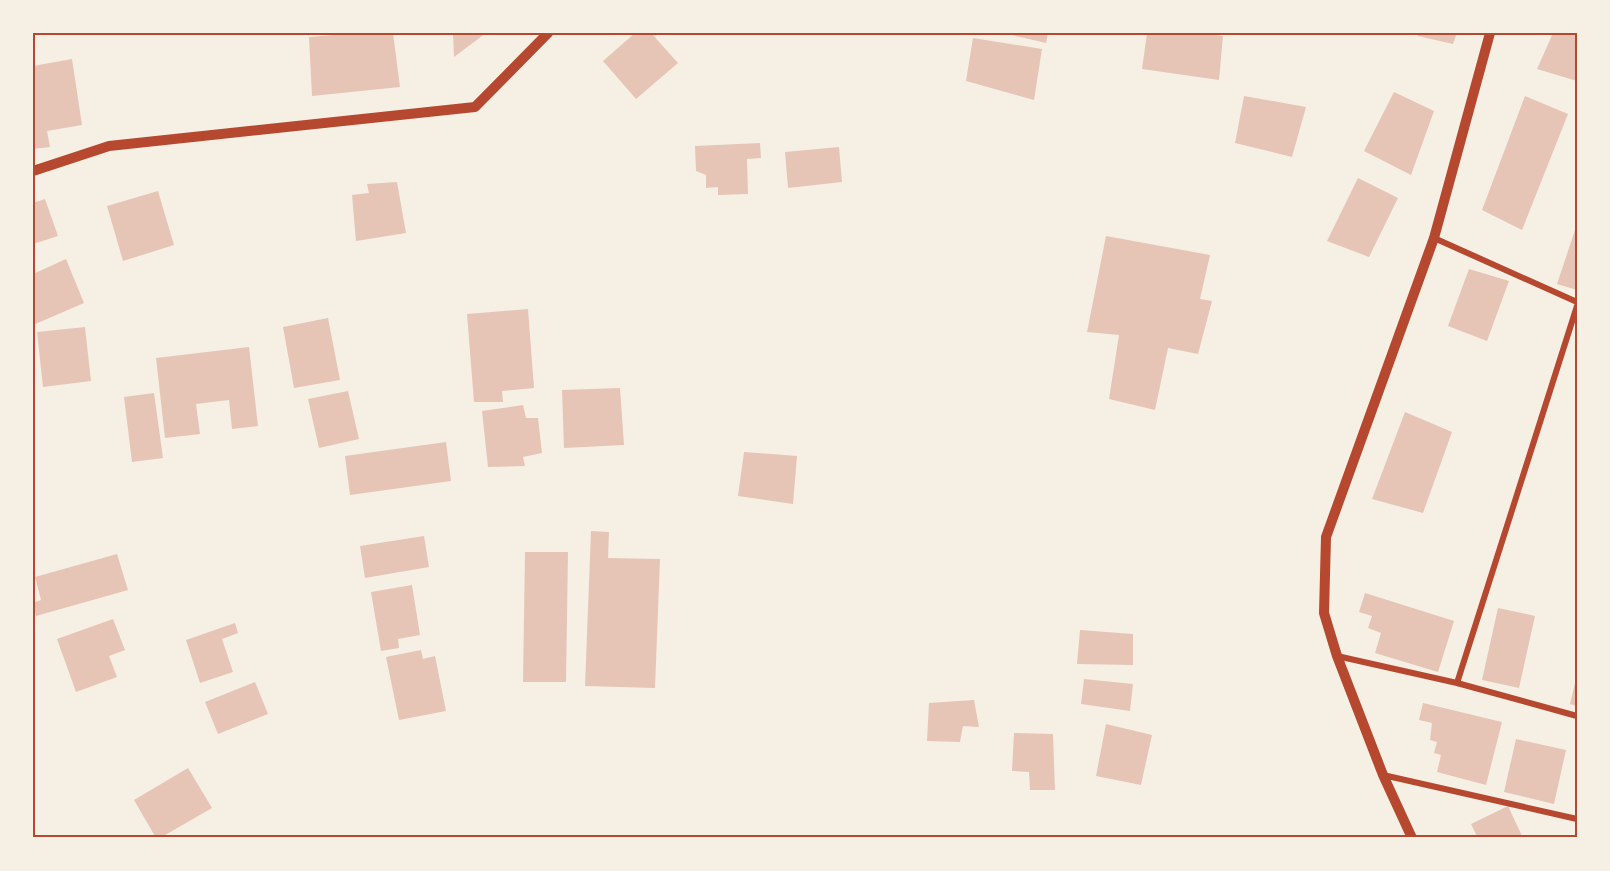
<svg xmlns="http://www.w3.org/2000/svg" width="1610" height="871" font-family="Inter,sans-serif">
	<rect width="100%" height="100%" fill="#f6efe4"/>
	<path fill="#e6c5b7" d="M358,33H393L400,87L312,96L309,37Z
		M453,33H486L454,57Z
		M635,33H651L678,63L636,99L603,61Z
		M1003,33H1048L1046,43Z
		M1147,33H1201L1223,36L1219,80L1142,69Z
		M1418,33H1457L1453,44L1418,36Z
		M1553,33H1577V81L1537,69Z
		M973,38L1042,49L1034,100L966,81Z
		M72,59L82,125L47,131L50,147L33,149V66Z
		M1394,92L1434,111L1411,175L1364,151Z
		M1244,96L1306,107L1292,157L1235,143Z
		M1525,96L1568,114L1522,230L1482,210Z
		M760,143L761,158L747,159L748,194L718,195V187L706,188V175L696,171L695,146Z
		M839,147L842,182L788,188L785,152Z
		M1358,178L1398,198L1369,257L1327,241Z
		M397,182L406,233L356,241L352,195L369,193L367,184Z
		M158,191L174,245L123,261L107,206Z
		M45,199L58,236L33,244V203Z
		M1577,224V290L1557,284Z
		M1106,236L1210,255L1200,299L1212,301L1198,354L1168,348L1155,410L1109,399L1119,335L1087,332Z
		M66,259L84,303L33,325V274Z
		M1469,269L1509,281L1487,341L1448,326Z
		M528,309L534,388L502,391L503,402H474L467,314Z
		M328,318L340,380L294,388L283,327Z
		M85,327L91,381L43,387L37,332Z
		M249,347L258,426L232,429L229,400L196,404L200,434L165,438L156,358Z
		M620,388L624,445L564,448L562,390Z
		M348,391L359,439L319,448L308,399Z
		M154,393L163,458L132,462L124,397Z
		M523,405L526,418H538L542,453L523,457L525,466L488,467L482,411Z
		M1405,412L1452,432L1423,513L1372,499Z
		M446,442L451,481L350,495L345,456Z
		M744,452L797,456L793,504L738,496Z
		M591,531L609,532L608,558L660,559L655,688L585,686Z
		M424,536L429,567L365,578L360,546Z
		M525,552H568L566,682H523Z
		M117,554L128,590L36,616L33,603L41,600L35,577Z
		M412,585L420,635L398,639L399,648L381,651L371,592Z
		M1365,593L1454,621L1438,672L1375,653L1381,633L1368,628L1372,616L1359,612Z
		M1498,608L1535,616L1519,688L1482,680Z
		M113,619L125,650L109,656L117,677L76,692L57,639Z
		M235,623L238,633L222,639L233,672L200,683L186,640Z
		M1080,630L1133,634V665L1077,664Z
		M421,650L423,659L435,656L446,711L399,720L386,657Z
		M1084,679L1133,684L1130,711L1081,704Z
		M1576,679H1577V706L1570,704Z
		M255,682L268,714L218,734L205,702Z
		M974,700L979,727L963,726L960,742L927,741L929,703Z
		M1423,703L1502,722L1486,785L1437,772L1441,755L1434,753L1437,742L1430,740L1432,723L1419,720Z
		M1106,724L1152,735L1141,785L1096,776Z
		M1014,733L1053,734L1055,790H1030L1029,772L1012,771Z
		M1516,739L1566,750L1554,804L1504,792Z
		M188,768L212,808L160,838H156L134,800Z
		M1508,806L1523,838H1478L1471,824Z"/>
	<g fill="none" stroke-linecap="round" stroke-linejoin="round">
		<path stroke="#b5482f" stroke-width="6" d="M1434,238L1577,302
			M1337,656L1457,683L1577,716
			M1457,683L1577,306
			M1383,775L1577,819"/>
		<path stroke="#b5482f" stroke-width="10" d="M33,171L109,146L475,107L548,33
			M1412,838L1383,775L1337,656L1324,613L1326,537L1434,238L1490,33"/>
	</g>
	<rect width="1610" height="871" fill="none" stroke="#f6efe4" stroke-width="69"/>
	<rect x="34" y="34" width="1542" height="802" fill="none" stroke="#b5482f" stroke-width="2"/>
</svg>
